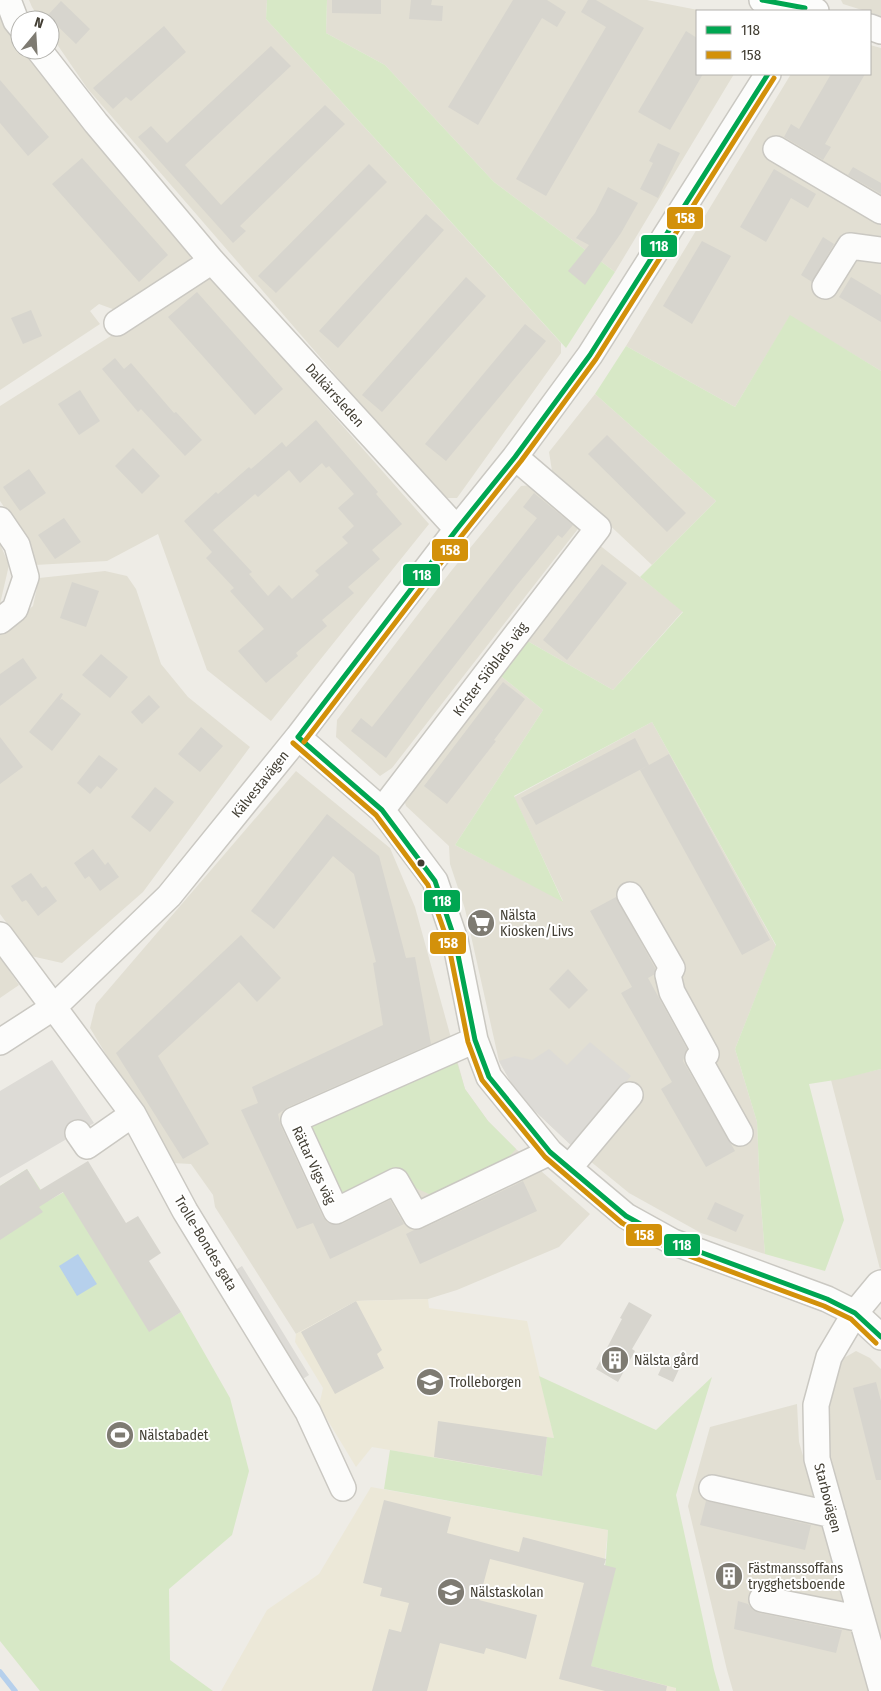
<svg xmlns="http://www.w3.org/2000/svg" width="881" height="1691" font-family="'Fira Sans Condensed',sans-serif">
	<rect width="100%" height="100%" fill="#eeece6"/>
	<path fill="#e2dfd3" d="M29,0H267L266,19L561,343V353L457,498H442L87,88L50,34V20H40L32,7Z
		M327,0H647L703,11H697V74H734L615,272L494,182L385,65L326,33Z
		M841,0H881V16L843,4Z
		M0,11L12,34L20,44V50H25L191,255L189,263L118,311L99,304L90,311L100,324L0,390Z
		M870,45L881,48V371L790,316L735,407L626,346L791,74H870Z
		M209,274L429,524L271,721L207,670L158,534L107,561L35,565L21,532L0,501V406Z
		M595,394L716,501L652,565L552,471L549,452Z
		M532,485L581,525L392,768L380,776L336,737L337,720L452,570L521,486Z
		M0,544L9,565L0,604Z
		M598,544L683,611L613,690L524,639L497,673L543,710L455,845L563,901L514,797L652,722L776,946L735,1049L757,1122L760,1193L765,1254L701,1233L629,1193L573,1147L518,1095L499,1061L465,909L450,864L449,846L406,806L401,790Z
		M105,571L127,576L136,589L161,664L188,697L250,747L143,892L62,963L31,956L0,914V633L33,606L39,578Z
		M296,771L390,848L415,907L465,1089L488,1121L516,1149L590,1214L559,1247L457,1290L428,1299L356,1301L296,1334L215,1207L213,1195L191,1164L172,1163L90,1028L96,1004Z
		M0,957L19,985L0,998Z
		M881,1069V1268L880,1269L831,1080Z
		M856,1351L870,1358L881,1369V1640L822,1433L837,1362Z
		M797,1404L799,1442L871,1691H733L727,1670L688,1506L710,1427Z"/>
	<path fill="#ece8d8" d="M428,1299L429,1308L527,1321L554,1438L547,1437L542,1476L372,1447L356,1467L319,1406L323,1388L295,1342L296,1334L356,1301Z
		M371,1487L608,1530L604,1565L676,1689V1691H221L267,1610L319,1574Z"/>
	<path fill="#d7e8c6" d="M267,0H327L326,33L385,65L494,182L615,272L566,348L266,19Z
		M790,315L881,371V1069L841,1079L809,1084L844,1220L825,1271L765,1254L760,1193L757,1122L735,1049L776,945L652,722L514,796L563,902L455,845L543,710L497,673L524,639L613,690L683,612L640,577L716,501L595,394L626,346L735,407Z
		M454,1053L465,1089L488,1121L516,1149L494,1173L436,1197L413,1187L337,1196L302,1124Z
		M27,1169L48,1201L64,1192L149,1331L181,1312L230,1398L249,1471L232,1535L169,1589L170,1660L213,1691H40L0,1641V1186Z
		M539,1376L656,1430L712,1377L676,1495L714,1670L720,1691H676V1688L591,1666L606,1559L608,1530L384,1489L390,1450L542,1476L547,1437L554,1438Z"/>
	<path fill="#dddbd6" d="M590,1042L631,1076L573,1147L518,1095L499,1061L515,1056L532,1060L549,1049L567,1065Z
		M52,1060L94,1123L0,1178V1091Z
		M242,1266L309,1375L292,1386L226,1276Z"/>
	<path fill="#b6d0ec" d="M78,1254L97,1284L77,1296L59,1266Z"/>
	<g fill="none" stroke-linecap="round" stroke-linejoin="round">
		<path stroke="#b6d0ec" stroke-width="5.5" d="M0,1672L15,1691"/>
	</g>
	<path fill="#d7d5ce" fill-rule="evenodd" d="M332,0H381V14L332,13Z
		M411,0H432L431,5L443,6L442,21L409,19Z
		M513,0H547L566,12L557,27L542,18L478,125L448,107Z
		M588,0H596L644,28L546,196L516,179L606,27L581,12Z
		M61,1L90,29L76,44L47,16Z
		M164,26L186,52L131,101L126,97L113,109L93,88Z
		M686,31L697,38V74H703L670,130L638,112Z
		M271,46L291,66L185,165L221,205L325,105L345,124L240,226L246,231L233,243L138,137L151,126L167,143Z
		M831,74H865L825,144L831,147L823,160L784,137L791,124L799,129Z
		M0,80L49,137L28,156L0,123Z
		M658,143L680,153L658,198L640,189L653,163L649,161Z
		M82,158L168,255L139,282L52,184Z
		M369,164L387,182L276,293L258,276Z
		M853,167L881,183V194L848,175Z
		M774,169L816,194L808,208L791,198L766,242L740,227Z
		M608,187L638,203L621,233L585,285L568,271L589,245L576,238L595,213Z
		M426,214L444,230L338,348L319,331Z
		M823,237L834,244L812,282L801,275Z
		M702,241L731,256L692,324L663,306Z
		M466,277L486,296L382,412L362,395Z
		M851,277L881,295V322L839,297Z
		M197,292L283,389L255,415L168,317Z
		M31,310L42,336L23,344L11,318Z
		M525,324L546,341L446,461L425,444Z
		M115,358L124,369L131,363L174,413L176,412L202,440L185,456L141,409L138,412L102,369Z
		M80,390L100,421L79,435L58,404Z
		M316,420L378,492L376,494L402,524L372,550L380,559L348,587L354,593L322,620L327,626L296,653L298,656L266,683L238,651L264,629L230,591L234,588L206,558L212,552L184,521L216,492L218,494L249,467L251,469L282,442L286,447ZM322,463L326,468L329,466L354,494L338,508L354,526L342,537L348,543L315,571L319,575L292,599L279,585L268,596L249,574L252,572L213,530L255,494L258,497L289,470L300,483Z
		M607,435L686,513L667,532L588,454Z
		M133,448L160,476L142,494L115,466Z
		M29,469L46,493L20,511L3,487Z
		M534,493L573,525L562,538L558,535L517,585L427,701L386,758L351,731L361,718L372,727L537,518L523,507Z
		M64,518L81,542L55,559L38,535Z
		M602,564L627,583L567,660L543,640Z
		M72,582L99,591L86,627L60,618Z
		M101,654L128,677L110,698L82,675Z
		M23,658L37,678L0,706V674Z
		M503,682L525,699L494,740L496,741L447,804L424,786Z
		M61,693L63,694L60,700L62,699L81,714L52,751L29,732Z
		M149,695L160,707L142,724L131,712Z
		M201,727L223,746L200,772L178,754Z
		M0,737L23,767L0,784Z
		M635,738L649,765L536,825L521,798Z
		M669,754L770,940L742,955L640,770Z
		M99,755L118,769L101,789L97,786L90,794L77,783Z
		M155,787L174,802L150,832L131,817Z
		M327,814L379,856L406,958L415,957L431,1044L288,1107L278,1114L281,1126L323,1217L327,1222L334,1225L342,1224L390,1200L404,1224L330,1259L313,1223L297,1229L241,1110L258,1103L252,1087L383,1025L373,963L376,962L354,874L333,856L274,929L251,911Z
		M93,849L105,865L108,862L119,877L100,891L89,876L85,879L74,863Z
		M31,873L42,888L46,886L57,901L38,916L26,900L22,902L11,886Z
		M616,897L655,968V974L648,978L687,1049L683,1061L735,1151L706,1167L661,1089L672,1082L621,993L632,987L590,911Z
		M474,912L491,917L487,933L470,928Z
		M241,935L281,978L257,1002L239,982L158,1056L209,1144L183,1159L116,1053Z
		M568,969L588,990L569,1009L549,989Z
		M88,1161L126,1223L138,1216L161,1253L149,1261L181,1312L149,1332L63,1192L39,1207L43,1212L0,1240V1186L27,1169L40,1190Z
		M523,1181L537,1211L420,1264L406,1234L414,1230L422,1229Z
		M715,1202L744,1215L736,1232L707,1219Z
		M356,1301L382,1350L377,1354L384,1368L335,1394L301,1332Z
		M629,1302L652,1315L632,1349L635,1351L618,1382L596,1369L622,1319L620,1318Z
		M665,1360L680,1367L673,1382L658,1375Z
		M876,1382L881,1401V1480H876L853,1388Z
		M438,1421L547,1437L542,1476L434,1457Z
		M384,1500L451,1517L447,1533L519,1552L523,1537L606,1559L604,1565L616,1568L591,1666L667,1686L666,1691H605L559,1679L584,1583L490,1559L479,1600L537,1615L526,1659L486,1648L484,1654L440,1643L427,1691H372L389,1629L401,1632L409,1603L380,1596L382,1588L363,1583Z
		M706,1501L811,1525L805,1550L700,1525Z
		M738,1601L748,1604L753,1610L759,1613L842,1630L836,1653L734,1629Z"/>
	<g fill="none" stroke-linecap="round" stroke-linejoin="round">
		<defs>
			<path id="minor" d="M8,0L16,21L20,26
				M762,0L816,11
				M870,27L881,31
				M39,50L96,123L212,261L457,529
				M776,149L881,211
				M825,286L850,246L881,250
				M117,323L212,261
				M0,520L17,545L26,577L15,609L0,621
				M298,737L382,810L435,881L455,940L475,1040L489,1077L550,1152L626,1216L673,1242L827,1299L855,1313L881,1337
				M382,810L598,528L515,457
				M630,895L672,968L668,975L672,992L706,1054
				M0,935L133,1114L185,1211L308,1412L343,1488
				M475,1040L294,1120L336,1211L396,1181L416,1216L550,1152
				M0,1042L54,1007L169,896L298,737L457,529L515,457L590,355L768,74
				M698,1058L740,1133
				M78,1133L87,1146L133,1114
				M569,1168L630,1095
				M881,1283L879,1284L855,1313L829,1357L816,1405L817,1459L881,1687
				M712,1488L833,1515
				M762,1599L862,1619"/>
		</defs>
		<use href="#minor" stroke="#cac8c2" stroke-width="28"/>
		<use href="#minor" stroke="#fcfcfb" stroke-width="25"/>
		<defs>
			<path id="bus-1" d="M762,0L805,8
				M298,737L382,810L435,881L455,940L475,1040L489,1077L550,1152L626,1216L673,1242L827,1299L855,1313L881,1337
				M298,737L457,529L515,457L590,355L768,74"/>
			<path id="bus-2" d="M304,742L463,534L521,461L596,359L774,78
				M293,743L376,815L428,885L448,942L468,1042L482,1080L545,1157L622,1223L670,1249L824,1306L851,1319L876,1343"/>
		</defs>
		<use href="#bus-1" stroke="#fff" stroke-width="9"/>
		<use href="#bus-2" stroke="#fff" stroke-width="9"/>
		<use href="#bus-1" stroke="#00a651" stroke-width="5"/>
		<use href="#bus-2" stroke="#d3910a" stroke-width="5"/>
	</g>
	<defs>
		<symbol id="supermarket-disc" viewBox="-11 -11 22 22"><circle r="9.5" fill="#7e7b72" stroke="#fff"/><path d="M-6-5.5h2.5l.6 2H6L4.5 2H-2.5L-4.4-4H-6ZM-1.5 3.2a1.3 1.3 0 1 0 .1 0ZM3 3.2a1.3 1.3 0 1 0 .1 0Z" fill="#fff"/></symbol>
		<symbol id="building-disc" viewBox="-11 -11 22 22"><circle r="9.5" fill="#7e7b72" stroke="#fff"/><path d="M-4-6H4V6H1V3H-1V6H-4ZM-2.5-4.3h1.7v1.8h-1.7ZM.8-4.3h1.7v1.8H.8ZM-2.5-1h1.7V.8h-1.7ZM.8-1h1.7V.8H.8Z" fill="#fff"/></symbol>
		<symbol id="school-disc" viewBox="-11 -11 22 22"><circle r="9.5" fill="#7e7b72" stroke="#fff"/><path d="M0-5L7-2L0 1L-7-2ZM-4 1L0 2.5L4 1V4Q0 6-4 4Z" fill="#fff"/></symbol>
		<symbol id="stadium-disc" viewBox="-11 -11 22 22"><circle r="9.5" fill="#7e7b72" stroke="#fff"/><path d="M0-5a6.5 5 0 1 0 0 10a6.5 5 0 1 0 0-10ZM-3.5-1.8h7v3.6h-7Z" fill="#fff"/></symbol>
	</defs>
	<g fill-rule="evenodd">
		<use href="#supermarket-disc" x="465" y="907" width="32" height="32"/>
		<use href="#building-disc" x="599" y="1344" width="32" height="32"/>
		<use href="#school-disc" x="414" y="1366" width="32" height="32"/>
		<use href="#stadium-disc" x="104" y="1419" width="32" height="32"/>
		<use href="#building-disc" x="713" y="1560" width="32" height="32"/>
		<use href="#school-disc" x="435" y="1576" width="32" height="32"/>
	</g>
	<circle fill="#423e33" stroke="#fff" stroke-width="2" cx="421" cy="863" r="4.5"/>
	<g text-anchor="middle" stroke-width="4" stroke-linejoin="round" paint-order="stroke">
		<g font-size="14" fill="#423e33" stroke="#fff">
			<text transform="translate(335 395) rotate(48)" y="5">Dalkärrsleden</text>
			<text transform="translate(490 669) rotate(-53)" y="5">Krister Siöblads väg</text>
			<text transform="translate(260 784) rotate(-51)" y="5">Kälvestavägen</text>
			<text transform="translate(314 1165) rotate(65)" y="5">Rättar Vigs väg</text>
			<text transform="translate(206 1243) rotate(59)" y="5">Trolle-Bondes gata</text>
			<text transform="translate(828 1498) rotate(75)" y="5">Starbovägen</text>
		</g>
		<g font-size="14" fill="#423e33" stroke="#fff" text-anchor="start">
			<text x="500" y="920">Nälsta<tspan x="500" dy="16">Kiosken/Livs</tspan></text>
			<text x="634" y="1365">Nälsta gård</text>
			<text x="449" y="1387">Trolleborgen</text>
			<text x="139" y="1440">Nälstabadet</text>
			<text x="748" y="1573">Fästmanssoffans<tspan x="748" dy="16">trygghetsboende</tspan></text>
			<text x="470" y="1597">Nälstaskolan</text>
		</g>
	</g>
	<g stroke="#fff" stroke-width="2">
		<rect x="666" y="206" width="38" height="24" rx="5" fill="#d3910a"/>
		<rect x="640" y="234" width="38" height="24" rx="5" fill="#00a651"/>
		<rect x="431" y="538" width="38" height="24" rx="5" fill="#d3910a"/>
		<rect x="402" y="563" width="39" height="24" rx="5" fill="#00a651"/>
		<rect x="423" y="889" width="38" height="24" rx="5" fill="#00a651"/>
		<rect x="429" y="931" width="38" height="24" rx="5" fill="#d3910a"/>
		<rect x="625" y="1223" width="38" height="24" rx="5" fill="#d3910a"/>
		<rect x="663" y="1233" width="38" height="24" rx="5" fill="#00a651"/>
	</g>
	<g font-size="14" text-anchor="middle" font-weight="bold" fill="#fff">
		<text x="685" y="223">158</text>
		<text x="659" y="251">118</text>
		<text x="450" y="555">158</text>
		<text x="422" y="580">118</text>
		<text x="442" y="906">118</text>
		<text x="448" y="948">158</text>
		<text x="644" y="1240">158</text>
		<text x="682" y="1250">118</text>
	</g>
	<rect x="696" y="10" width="175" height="65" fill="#ffffff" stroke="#b3b2ad"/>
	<rect x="706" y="26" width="25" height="8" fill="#00a651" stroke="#b3b2ad"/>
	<text x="741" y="35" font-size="15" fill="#423e33">118</text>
	<rect x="706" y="51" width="25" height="8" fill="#d3910a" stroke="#b3b2ad"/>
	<text x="741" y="60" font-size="15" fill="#423e33">158</text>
	<g transform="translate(35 35) rotate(18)"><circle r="24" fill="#ffffff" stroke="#b3b2ad"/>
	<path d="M0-4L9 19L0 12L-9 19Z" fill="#7e7b72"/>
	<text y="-8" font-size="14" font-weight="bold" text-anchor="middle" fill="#423e33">N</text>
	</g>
</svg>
